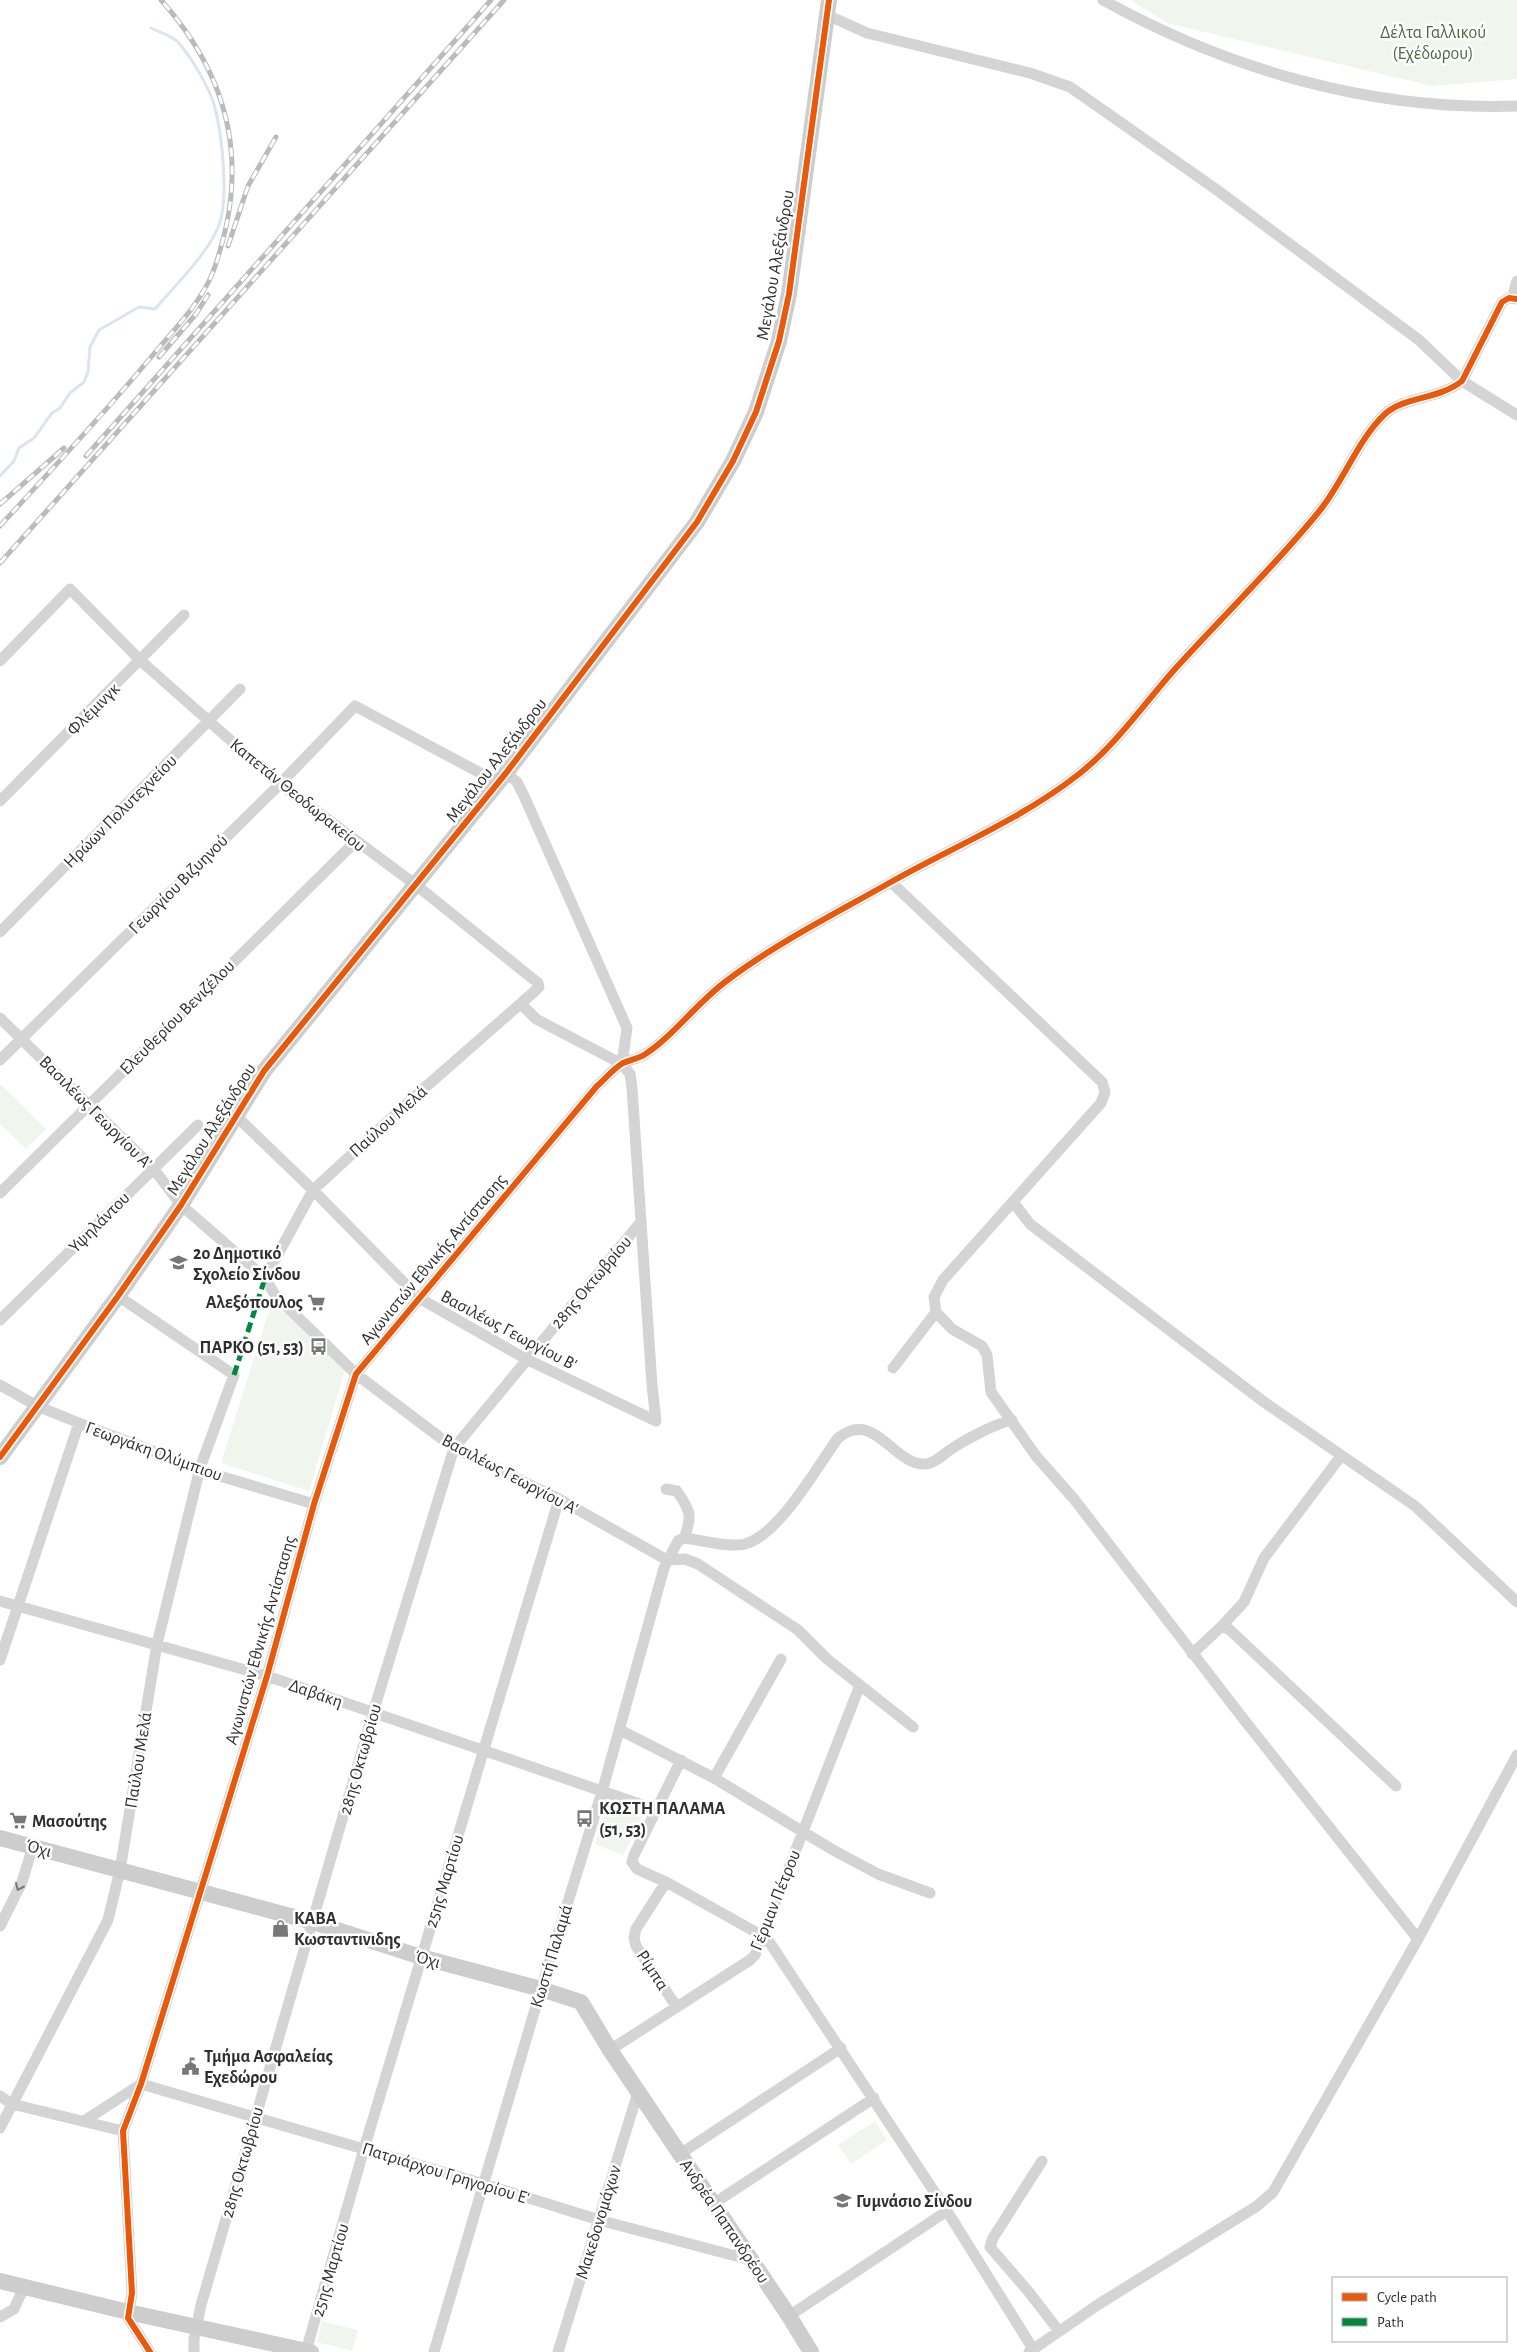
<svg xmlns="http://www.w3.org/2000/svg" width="1517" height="2352" font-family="'Alegreya Sans',sans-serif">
	<rect width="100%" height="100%" fill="#fff"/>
	<path fill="#f0f5ed" d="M1131,0H1517V79L1432,86L1167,23Z
		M0,1084L46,1129L26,1149L0,1124Z
		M272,1301L345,1370L309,1491L221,1463Z
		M609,1798L646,1810L623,1855L595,1844Z
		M875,2121L887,2140L851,2164L838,2145Z
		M322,2321L358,2330L352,2351L317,2342Z"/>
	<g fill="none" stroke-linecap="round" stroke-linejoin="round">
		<path stroke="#dbe4f1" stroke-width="3" d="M0,476L14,461L19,448L34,438L52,413L60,408L70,393L84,382L88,372L90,347L99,330L139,307L155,309C175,286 209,252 219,225C229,199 222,135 215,108C210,88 191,57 178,42C172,36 159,32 151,28"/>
		<path stroke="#d4d4d4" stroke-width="11" d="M1103,0C1229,70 1372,111 1517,106
			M827,15L867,33L1030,73L1070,87L1217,190L1419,340L1462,381L1517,415
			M1515,298L1514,291L1517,281
			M0,661L70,589L141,661L280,784L416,885L538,983L539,987L535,991L413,1098L313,1190L265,1278
			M506,773L517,782L524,796L627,1028L622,1064L630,1074L632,1088L652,1385L656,1421
			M0,801L184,615
			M891,882L1102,1082L1105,1092L1101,1103L943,1280L934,1297L936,1312L952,1329L982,1346L987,1355L991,1392L1036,1456L1074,1499L1245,1721L1418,1939
			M0,932L240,689
			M524,1000V1007L536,1019L622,1064
			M0,1018L153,1168L181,1205L265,1278L275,1295L356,1374L454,1448L559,1499L667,1560
			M0,1060L280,784L355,706L499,783
			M236,1116L313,1190L419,1298L526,1359L656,1421
			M0,1193L355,842
			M1014,1203L1030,1224L1264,1402L1415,1506L1517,1602
			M0,1320L198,1125
			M893,1368L936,1312
			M0,1385L37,1406L79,1423L213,1474L314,1504
			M666,1489L677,1491C690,1510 693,1516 684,1538
			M667,1560L685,1559L698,1564L798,1630L827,1659L913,1727
			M0,1601L267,1676L657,1810
			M1220,1628L1244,1602L1264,1558L1341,1456
			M1192,1654L1222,1626L1230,1630L1396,1786
			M0,1660L79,1423
			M620,1730L714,1778L833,1850L878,1874L930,1893
			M681,1760L634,1855L632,1862L637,1869L666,1882L761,1935L770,1943L947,2211L1033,2349
			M714,1778L781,1659
			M666,1882L636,1929L634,1938L636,1946L676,2006
			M0,1926L22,1882L33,1846
			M610,2050L750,1960L755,1955L860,1685
			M141,2084L484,2184L599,2220L751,2260
			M0,2096L12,2104L123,2131
			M84,2121L141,2084
			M0,2128L108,1920L120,1870L157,1644L200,1468L234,1375L118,1296
			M680,2154L841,2048
			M1042,2161L993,2238L990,2247L1028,2291L1059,2331
			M713,2204L874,2098
			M789,2316L947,2211
			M0,2317L14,2309L24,2287
			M306,2351L364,2149L559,1499
			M150,2352L128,2318L132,2293L123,2131L141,2084L267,1676L314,1504L356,1374L597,1086C605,1079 613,1069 623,1063C629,1060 637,1059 644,1055C674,1036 698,1001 729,979C777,943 838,912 891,882C953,847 1022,819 1079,774C1116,745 1143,705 1175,669C1223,616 1276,565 1321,509C1344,480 1359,438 1385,414C1405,396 1438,400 1462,381L1502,302L1509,298L1517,299
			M194,2352V2339L201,2305L373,1713L454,1448L640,1223
			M434,2352L541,1989L602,1792L664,1568L678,1541L684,1538C702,1540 728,1548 745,1544C779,1535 817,1467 838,1438C876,1408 893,1467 927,1464C938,1462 944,1453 953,1448C968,1438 995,1424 1012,1420
			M558,2352L638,2092
			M1029,2352L1099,2304L1257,2206L1273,2192L1418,1939L1517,1755"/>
		<path stroke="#cdcdcd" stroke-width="16" d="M0,1457L118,1296L181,1205L264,1071L506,773L697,522L733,461L756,412L779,341L789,294L829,0
			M0,1838L313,1922L421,1957L541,1989L581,2002L610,2050L789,2316L811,2352
			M0,2281L128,2312L311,2352"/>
		<defs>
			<path id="rail" d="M228,246L248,186L276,137
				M159,357L196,314L208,295
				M86,456L491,0
				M0,504L64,448
				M0,526C51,470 103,415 152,356C171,333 195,309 209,281C217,265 222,244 226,227C245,140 219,65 161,0
				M0,563L504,0"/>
		</defs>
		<use href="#rail" stroke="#bbb" stroke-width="5"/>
		<use href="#rail" stroke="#fff" stroke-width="3" stroke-dasharray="9" stroke-linecap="butt"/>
		<path stroke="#00873e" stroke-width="5" stroke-dasharray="10 5" stroke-linecap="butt" d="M234,1375L265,1278"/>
		<defs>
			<path id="cycleway" d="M0,1457L118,1296L181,1205L264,1071L506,773L697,522L733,461L756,412L779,341L789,294L829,0
				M150,2352L128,2318L132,2293L123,2131L141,2084L267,1676L314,1504L356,1374L597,1086C605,1079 613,1069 623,1063C629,1060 637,1059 644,1055C674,1036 698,1001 729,979C777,943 838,912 891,882C953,847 1022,819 1079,774C1116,745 1143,705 1175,669C1223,616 1276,565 1321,509C1344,480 1359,438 1385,414C1405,396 1438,400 1462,381L1502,302L1509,298L1517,299"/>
		</defs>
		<use href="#cycleway" stroke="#fff" stroke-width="9"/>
		<use href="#cycleway" stroke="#e8590c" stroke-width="6"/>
	</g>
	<defs><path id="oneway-chevron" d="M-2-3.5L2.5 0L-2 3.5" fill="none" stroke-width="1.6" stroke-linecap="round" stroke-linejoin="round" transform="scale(1.25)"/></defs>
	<use stroke="#797979" href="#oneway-chevron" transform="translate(19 1887) rotate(114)"/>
	<defs>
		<symbol id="school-bare" viewBox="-9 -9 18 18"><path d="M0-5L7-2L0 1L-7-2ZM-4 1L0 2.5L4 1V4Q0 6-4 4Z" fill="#787878" stroke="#fff" stroke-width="2.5" paint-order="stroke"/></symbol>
		<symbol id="supermarket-bare" viewBox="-9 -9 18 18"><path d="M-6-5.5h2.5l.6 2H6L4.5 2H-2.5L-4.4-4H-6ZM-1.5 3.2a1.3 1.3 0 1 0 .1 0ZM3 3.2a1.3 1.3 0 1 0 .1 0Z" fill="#787878" stroke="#fff" stroke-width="2.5" paint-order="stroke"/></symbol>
		<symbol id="bus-bare" viewBox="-9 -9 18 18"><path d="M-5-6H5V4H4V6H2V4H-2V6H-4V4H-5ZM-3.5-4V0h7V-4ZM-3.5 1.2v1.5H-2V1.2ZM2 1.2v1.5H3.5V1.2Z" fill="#787878" stroke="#fff" stroke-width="2.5" paint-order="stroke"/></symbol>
		<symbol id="shop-bare" viewBox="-9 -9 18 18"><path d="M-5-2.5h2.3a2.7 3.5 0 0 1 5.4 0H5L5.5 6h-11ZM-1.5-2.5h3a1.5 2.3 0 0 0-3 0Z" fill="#787878" stroke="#fff" stroke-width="2.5" paint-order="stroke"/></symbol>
		<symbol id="civic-bare" viewBox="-9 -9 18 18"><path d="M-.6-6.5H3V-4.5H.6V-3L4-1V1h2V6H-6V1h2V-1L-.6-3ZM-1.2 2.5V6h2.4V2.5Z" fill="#787878" stroke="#fff" stroke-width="2.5" paint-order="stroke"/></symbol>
	</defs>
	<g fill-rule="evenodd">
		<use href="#school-bare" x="166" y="1250" width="25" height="25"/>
		<use href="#supermarket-bare" x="304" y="1290" width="25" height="25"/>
		<use href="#bus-bare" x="306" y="1334" width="25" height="25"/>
		<use href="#bus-bare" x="572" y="1806" width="25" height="25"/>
		<use href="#supermarket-bare" x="6" y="1808" width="25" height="25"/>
		<use href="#shop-bare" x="268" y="1916" width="25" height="25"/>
		<use href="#civic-bare" x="178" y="2054" width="25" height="25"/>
		<use href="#school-bare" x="830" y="2188" width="25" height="25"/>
	</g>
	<g text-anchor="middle" stroke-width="5" stroke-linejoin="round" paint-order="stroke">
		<g font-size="18" fill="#4b693e" stroke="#fff">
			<text x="1433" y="38">Δέλτα Γαλλικού<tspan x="1433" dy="21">(Εχέδωρου)</tspan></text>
		</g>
		<g font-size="18" fill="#2f2f2f" stroke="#fff">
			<text transform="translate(775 265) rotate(-80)" y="6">Μεγάλου Αλεξάνδρου</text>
			<text transform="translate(93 709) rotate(-45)" y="6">Φλέμινγκ</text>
			<text transform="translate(496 760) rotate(-52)" y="6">Μεγάλου Αλεξάνδρου</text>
			<text transform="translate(298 795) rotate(39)" y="6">Καπετάν Θεοδωρακείου</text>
			<text transform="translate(120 811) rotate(-45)" y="6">Ηρώων Πολυτεχνείου</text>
			<text transform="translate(178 884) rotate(-45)" y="6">Γεωργίου Βιζυηνού</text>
			<text transform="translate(177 1017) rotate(-45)" y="6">Ελευθερίου Βενιζέλου</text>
			<text transform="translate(96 1112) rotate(45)" y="6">Βασιλέως Γεωργίου Α'</text>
			<text transform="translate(388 1121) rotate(-42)" y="6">Παύλου Μελά</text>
			<text transform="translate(211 1129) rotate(-58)" y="6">Μεγάλου Αλεξάνδρου</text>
			<text transform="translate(99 1222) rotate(-45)" y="6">Υψηλάντου</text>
			<text transform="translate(433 1259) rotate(-50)" y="6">Αγωνιστών Εθνικής Αντίστασης</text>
			<text transform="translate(591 1282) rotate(-50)" y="6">28ης Οκτωβρίου</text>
			<text transform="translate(509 1330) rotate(28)" y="6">Βασιλέως Γεωργίου Β'</text>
			<text transform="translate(154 1451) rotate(20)" y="6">Γεωργάκη Ολύμπιου</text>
			<text transform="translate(510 1474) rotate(28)" y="6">Βασιλέως Γεωργίου Α'</text>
			<text transform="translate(260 1640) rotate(-74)" y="6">Αγωνιστών Εθνικής Αντίστασης</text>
			<text transform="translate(316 1693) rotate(19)" y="6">Δαβάκη</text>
			<text transform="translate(360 1759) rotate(-74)" y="6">28ης Οκτωβρίου</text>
			<text transform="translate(138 1760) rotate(-81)" y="6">Παύλου Μελά</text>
			<text transform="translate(39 1848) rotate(15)" y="6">Όχι</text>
			<text transform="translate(444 1881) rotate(-73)" y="6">25ης Μαρτίου</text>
			<text transform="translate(775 1900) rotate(-68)" y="6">Γέρμαν Πέτρου</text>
			<text transform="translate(551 1956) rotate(-73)" y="6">Κωστή Παλαμά</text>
			<text transform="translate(428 1959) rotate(16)" y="6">Όχι</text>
			<text transform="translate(653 1970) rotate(57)" y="6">Ρίμπα</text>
			<text transform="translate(242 2162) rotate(-74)" y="6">28ης Οκτωβρίου</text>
			<text transform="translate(446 2173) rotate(17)" y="6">Πατριάρχου Γρηγορίου Ε'</text>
			<text transform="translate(725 2221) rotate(56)" y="6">Ανδρέα Παπανδρέου</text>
			<text transform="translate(598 2222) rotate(-73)" y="6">Μακεδονομάχων</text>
			<text transform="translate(330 2270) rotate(-74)" y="6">25ης Μαρτίου</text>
		</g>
		<g font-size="18" font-weight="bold" fill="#2f2f2f" stroke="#fff" text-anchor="start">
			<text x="193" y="1259">2o Δημοτικό<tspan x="193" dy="21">Σχολείο Σίνδου</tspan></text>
			<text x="303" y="1308" text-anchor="end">Αλεξόπουλος</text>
			<text x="304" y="1353" text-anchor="end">ΠΑΡΚΟ (51, 53)</text>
			<text x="599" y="1814">ΚΩΣΤΗ ΠΑΛΑΜΑ<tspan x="599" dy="21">(51, 53)</tspan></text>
			<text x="32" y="1827">Μασούτης</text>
			<text x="294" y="1924">ΚΑΒΑ<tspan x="294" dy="21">Κωσταντινιδης</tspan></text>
			<text x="204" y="2062">Τμήμα Ασφαλείας<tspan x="204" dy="21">Εχεδώρου</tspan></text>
			<text x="856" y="2207">Γυμνάσιο Σίνδου</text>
		</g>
	</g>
	<rect x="1332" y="2277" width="175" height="65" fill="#ffffff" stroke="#acacac"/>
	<rect x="1342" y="2293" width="25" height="8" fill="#e8590c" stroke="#acacac"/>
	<text x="1377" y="2302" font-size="15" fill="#2f2f2f">Cycle path</text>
	<rect x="1342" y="2318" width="25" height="8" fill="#00873e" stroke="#acacac"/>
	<text x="1377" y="2327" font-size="15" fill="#2f2f2f">Path</text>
</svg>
